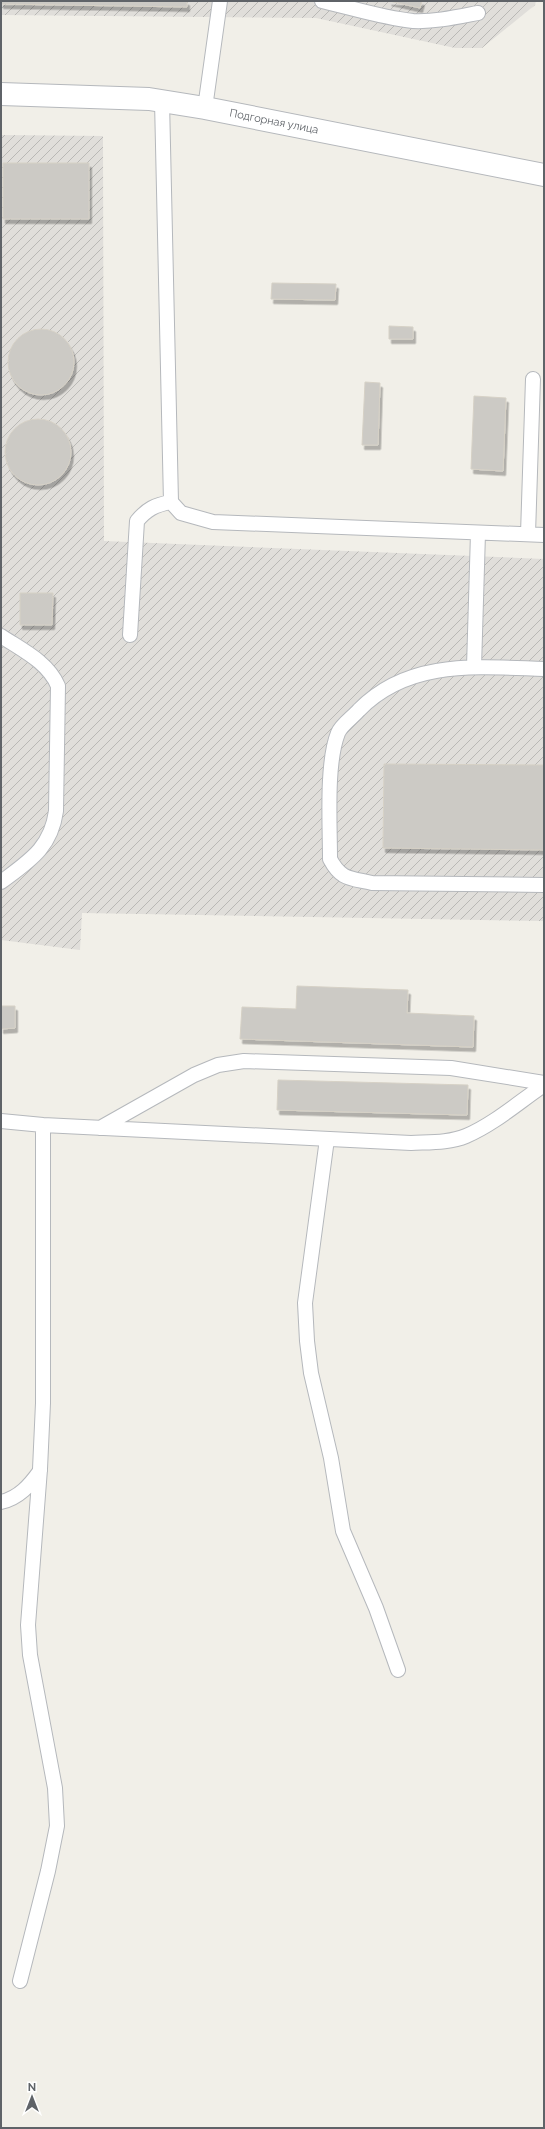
<svg xmlns="http://www.w3.org/2000/svg" width="545" height="2129" font-family="Raleway,sans-serif">
	<defs>
		<pattern id="industrial-furrows" width="10" height="10" patternUnits="userSpaceOnUse"><rect width="10" height="10" fill="#e0deda"/><path d="M-1 1l2-2M0 10L10 0M9 11l2-2" fill="none" stroke="#b9b8b5"/></pattern>
		<filter id="shadow"><feDropShadow dx="2.5" dy="4.5" stdDeviation="0" flood-color="#0004"/></filter>
	</defs>
	<rect width="100%" height="100%" fill="#f1efe8"/>
	<path fill="url(#industrial-furrows)" d="M1,1H536L535,5L482,48H455L316,18L1,15Z
		M1,135L103,136L104,541L544,559V921L82,913L80,950L1,940Z"/>
	<path fill="#cccac5" stroke="#d6d1c6" filter="url(#shadow)" d="M1,1H187V7L1,4Z
		M389,1H422L420,8Z
		M3,163H89V219H3Z
		M272,283L336,284L335,300L271,299Z
		M389,326L413,327V339H389Z
		M8 362a33 33 0 1 1 66 0a33 33 0 1 1-66 0Z
		M365,382L380,383L378,445H362Z
		M474,396L506,398L503,471L471,469Z
		M5 452a33 33 0 1 1 66 0a33 33 0 1 1-66 0Z
		M20,593H53L52,625H20Z
		M384,764L544,765V850L383,848Z
		M297,986L408,990L407,1013L474,1016L473,1047L240,1039L242,1007L296,1009Z
		M1,1006H15V1028L1,1029Z
		M278,1080L468,1085L467,1115L277,1110Z"/>
	<g fill="none" stroke-linecap="round" stroke-linejoin="round">
		<defs>
			<path id="service" d="M322,1C352,8 383,18 413,21C435,22 457,17 478,13
				M162,101L171,502L181,513L213,522L544,535
				M205,108L220,1
				M528,534L533,379
				M130,635L137,521C147,509 155,505 171,502
				M1,636C22,650 48,662 58,686L56,811C51,848 29,861 1,882
				M474,667L478,533
				M544,669C478,667 409,659 359,710C353,717 341,725 338,733C326,763 330,824 330,859C341,880 350,878 372,883L544,885
				M1,1121L43,1125L411,1143C429,1142 449,1143 466,1136C494,1124 519,1102 544,1085
				M100,1128L194,1075L218,1065L244,1061L451,1068L544,1083
				M327,1139L305,1303L307,1341L311,1373L331,1458L343,1531L376,1608L398,1670
				M1,1502C19,1498 30,1485 40,1471
				M20,1981L48,1871L57,1826L55,1788L30,1655L28,1625L40,1469L43,1403V1125"/>
			<path id="minor" d="M1,94L149,99L205,108L544,175"/>
		</defs>
		<use href="#service" stroke="#b5b8bc" stroke-width="16"/>
		<use href="#minor" stroke="#b5b8bc" stroke-width="24"/>
		<use href="#service" stroke="#fff" stroke-width="14"/>
		<use href="#minor" stroke="#fff" stroke-width="22"/>
	</g>
	<g text-anchor="middle" stroke-width="3.5" stroke-linejoin="round" paint-order="stroke">
		<g font-size="11" fill="#5f6368" stroke="#fff">
			<text transform="translate(274 121) rotate(11)" y="4">Подгорная улица</text>
		</g>
	</g>
	<rect width="545" height="2129" fill="none" stroke="#5f6368" stroke-width="4"/>
	<g transform="translate(32 2097)" stroke="#ffffff" stroke-width="3" paint-order="stroke">
	<path d="M0-3L7 15L0 10L-7 15Z" fill="#5f6368"/>
	<text y="-6" font-size="11" font-weight="bold" text-anchor="middle" fill="#5f6368">N</text>
	</g>
</svg>
